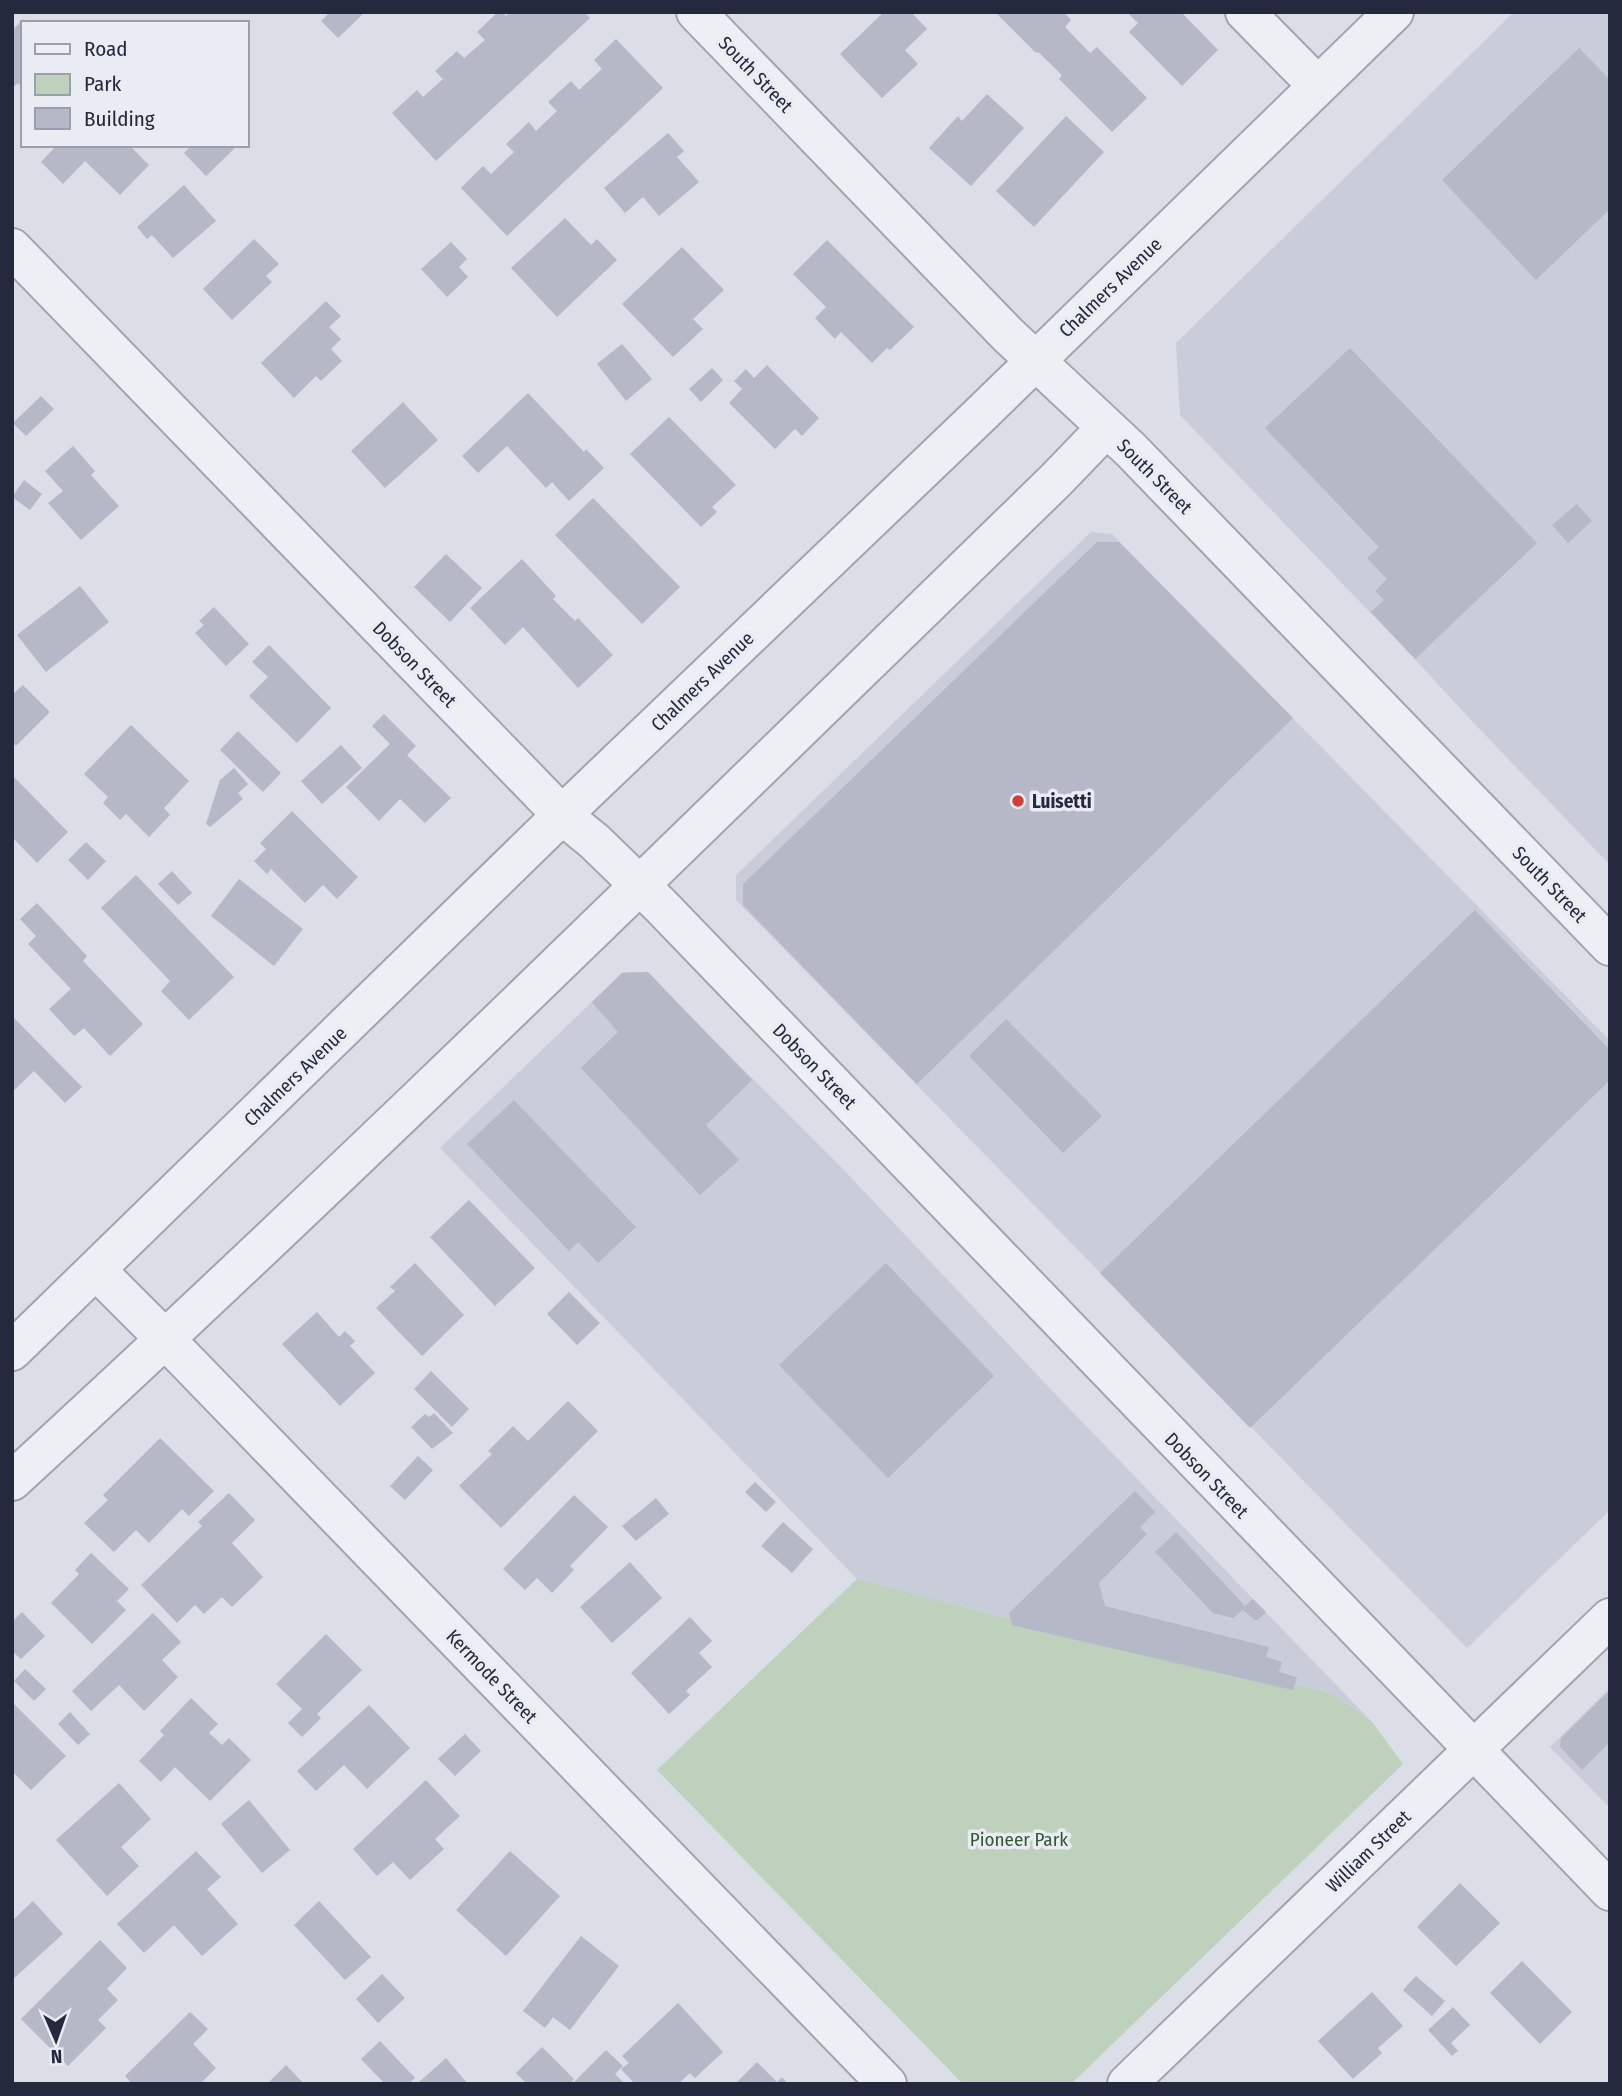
<svg xmlns="http://www.w3.org/2000/svg" width="1622" height="2096" font-family="'Fira Sans Condensed',sans-serif">
	<rect width="100%" height="100%" fill="#dbdde7"/>
	<path fill="#c9ccd9" d="M1514,12H1610V865L1468,717L1415,659L1180,415L1176,343Z
		M1091,532L1112,534L1610,1041V1510L1467,1648L736,900V875Z
		M623,972H646L841,1167L1059,1398L1372,1722L1332,1693L1133,1651L857,1579L440,1148Z
		M1610,1688V1808L1550,1747Z"/>
	<path fill="#bdd1bc" d="M857,1579L1133,1651L1332,1693L1372,1722L1403,1764L1071,2084H963L657,1770Z"/>
	<path fill="#b5b8c6" d="M330,12H365L338,38L321,21Z
		M498,12H502L506,16L511,12H584L590,18L436,161L392,113L417,90L423,97L443,79L435,71L457,51L464,58L485,40L477,32Z
		M884,12H911L927,29L905,50L918,64L882,98L840,54Z
		M995,12H1064L1071,20L1065,27L1090,53L1097,47L1147,98L1112,132L1059,79L1062,75L1038,52L1036,53Z
		M1127,12H1181L1218,50L1182,86L1129,32L1138,23Z
		M24,19L28,23H23V88L18,83L12,88V30Z
		M616,39L663,88L507,236L461,188L483,166L491,174L514,152L506,144L529,122L536,131L557,111L548,102L571,81L579,90L602,69L594,60Z
		M1579,48L1610,80V209L1536,280L1442,180Z
		M987,94L1024,128L971,186L929,148L958,116L962,121Z
		M1066,116L1104,152L1034,227L996,191Z
		M668,133L684,151L677,157L699,182L659,216L643,197L625,213L604,188Z
		M57,145H129L149,165L120,195L85,161L63,184L41,162Z
		M192,145H238L206,176L184,153Z
		M184,185L216,221L173,258L152,235L147,239L137,227Z
		M565,218L591,245L597,239L617,260L557,317L511,268Z
		M254,239L279,264L266,276L272,282L232,320L203,289Z
		M827,240L914,327L890,350L887,348L872,363L841,332L835,339L815,318L826,307L793,274Z
		M451,242L467,259L459,267L468,277L447,297L421,269Z
		M682,247L724,290L693,319L703,329L673,357L622,304Z
		M326,301L341,316L329,327L341,339L331,349L342,361L321,381L316,376L294,398L261,363Z
		M622,344L652,379L626,401L597,364Z
		M1350,348L1537,543L1415,659L1371,612L1384,600L1375,591L1387,579L1367,558L1379,547L1265,428Z
		M767,365L819,418L802,436L795,429L775,449L729,403L742,389L734,381L746,369L754,378Z
		M712,368L723,380L701,402L689,389Z
		M528,393L584,452L586,449L604,468L569,501L552,482L546,488L507,446L478,473L462,456Z
		M41,396L54,409L26,436L13,423Z
		M403,402L438,440L385,488L351,451Z
		M669,417L736,485L712,507L717,512L701,527L630,454Z
		M73,446L95,471L91,475L119,506L81,540L48,503L63,491L45,471Z
		M24,480L42,494L30,510L12,497Z
		M593,498L680,587L642,624L555,535Z
		M1577,504L1592,521L1568,543L1552,525Z
		M1097,542H1119L1293,718L917,1084L743,905V884Z
		M446,554L482,588L450,622L414,587Z
		M522,559L556,596L553,599L575,621L578,618L613,655L578,688L523,627L505,645L470,608Z
		M80,586L109,622L46,672L17,635Z
		M214,607L249,644L226,666L195,633L204,625L199,621Z
		M269,645L331,708L297,743L249,696L268,677L252,662Z
		M23,685L50,712L16,746L12,742V695Z
		M384,714L416,746L407,755L451,798L425,823L400,799L379,821L346,787L390,744L372,726Z
		M131,725L189,781L164,808L170,815L149,837L126,814L120,820L103,803L108,797L84,774Z
		M238,731L281,773L263,792L220,750Z
		M341,745L362,768L322,804L301,781Z
		M234,768L248,784L238,793L243,799L210,827L206,824L220,780Z
		M12,775L68,832L37,863L12,837Z
		M292,811L358,877L337,899L323,885L305,903L271,869L267,874L254,861L266,849L260,843Z
		M86,842L106,861L88,880L68,860Z
		M172,871L192,893L178,905L158,884Z
		M136,875L234,977L189,1020L161,991L170,981L101,908Z
		M239,879L303,929L274,966L211,916Z
		M37,903L87,956L83,961L143,1024L110,1056L84,1028L74,1036L49,1009L71,989L28,944L36,936L20,919Z
		M1475,910L1610,1050V1080L1250,1428L1100,1273Z
		M648,972L752,1080L706,1125L739,1160L700,1195L581,1068L618,1032L592,1002L622,973Z
		M12,1016L82,1087L65,1103L34,1071L12,1092Z
		M1006,1019L1102,1116L1063,1153L969,1056Z
		M514,1100L636,1227L598,1263L578,1242L569,1251L467,1144Z
		M469,1200L535,1268L495,1306L430,1237Z
		M415,1263L464,1315L422,1356L376,1308L395,1291L390,1287Z
		M886,1263L994,1376L888,1478L779,1365Z
		M569,1292L600,1323L577,1345L547,1314Z
		M317,1312L339,1337L345,1331L355,1341L350,1346L375,1373L340,1406L282,1344Z
		M431,1371L469,1409L452,1427L414,1389Z
		M568,1401L598,1431L501,1528L459,1486L492,1454L488,1451L513,1426L528,1441Z
		M434,1413L453,1433L432,1449L411,1427L425,1414L429,1417Z
		M160,1438L214,1491L189,1516L182,1509L149,1543L136,1530L114,1552L84,1523L108,1500L103,1495Z
		M418,1456L433,1470L405,1500L390,1486Z
		M755,1482L776,1502L766,1512L745,1492Z
		M1135,1491L1155,1512L1140,1527L1147,1534L1099,1583L1105,1606L1269,1647L1266,1657L1282,1662L1279,1672L1297,1677L1293,1690L1012,1625L1009,1613Z
		M229,1493L255,1520L232,1543L263,1577L232,1607L222,1597L204,1614L195,1605L177,1623L141,1585L202,1526L198,1522Z
		M574,1495L608,1527L570,1566L574,1570L552,1593L537,1578L525,1590L503,1569Z
		M656,1498L669,1514L636,1541L622,1526Z
		M783,1522L813,1549L792,1573L761,1546Z
		M1176,1532L1245,1606L1253,1599L1266,1612L1258,1620H1255L1243,1610L1233,1618L1213,1613L1155,1552Z
		M91,1553L129,1589L117,1601L126,1610L92,1644L51,1603L79,1574L75,1570Z
		M630,1562L662,1598L612,1643L580,1607Z
		M22,1612L45,1636L21,1659L12,1651V1622Z
		M153,1613L181,1642L162,1660L178,1677L144,1711L119,1685L91,1711L72,1691Z
		M690,1617L712,1641L699,1653L712,1667L686,1691L690,1695L669,1714L631,1673Z
		M326,1634L362,1670L317,1714L321,1718L302,1737L288,1723L302,1709L276,1684Z
		M25,1669L46,1689L34,1701L14,1681Z
		M1610,1690V1742L1582,1770L1560,1747L1561,1738Z
		M191,1698L218,1724L209,1733L222,1745L229,1738L251,1760L210,1801L175,1767L161,1782L139,1761L164,1735L160,1731Z
		M12,1702L66,1756L31,1790L12,1771Z
		M369,1705L410,1748L367,1789L344,1765L316,1791L297,1771Z
		M70,1712L90,1734L78,1745L58,1724Z
		M465,1734L481,1751L455,1776L438,1759Z
		M426,1780L460,1816L435,1839L444,1849L410,1880L393,1862L377,1876L353,1849Z
		M119,1783L151,1819L121,1847L139,1866L107,1896L56,1840Z
		M249,1800L290,1850L262,1873L221,1824Z
		M196,1851L221,1877L207,1889L238,1924L202,1956L174,1925L144,1953L117,1924Z
		M510,1851L560,1896L506,1956L456,1910Z
		M1460,1883L1500,1923L1456,1966L1417,1927Z
		M33,1901L63,1934L12,1980V1918L14,1919Z
		M319,1901L371,1957L345,1980L294,1925Z
		M581,1936L619,1966L570,2030L553,2017L545,2028L523,2011Z
		M100,1940L127,1968L107,1989L118,2000L98,2020L106,2028L68,2066L21,2019Z
		M1522,1961L1572,2012L1540,2044L1490,1993Z
		M382,1974L405,1998L378,2023L356,1999Z
		M1416,1976L1445,2001L1432,2016L1403,1990Z
		M1372,1992L1403,2026L1378,2048L1382,2053L1353,2079L1318,2041Z
		M678,2003L723,2052L695,2078L690,2073L678,2084H635L621,2069L629,2063L622,2056Z
		M1453,2007L1470,2025L1451,2043L1458,2051L1452,2056L1428,2030Z
		M190,2012L208,2029L193,2044L216,2068L200,2084H132L125,2076Z
		M380,2041L415,2078L408,2084H385L361,2059Z
		M542,2047L574,2079L570,2084H527L516,2073Z
		M606,2050L623,2066L615,2074L625,2084H572Z
		M446,2058L468,2084H417Z
		M757,2062L777,2082L782,2077L788,2084H735Z
		M286,2065L304,2084H267Z"/>
	<g fill="none" stroke-linecap="round" stroke-linejoin="round">
		<defs>
			<path id="minor" d="M696,12L1008,335L1131,450L1610,946
				M1245,12L1318,86
				M12,248L562,815L594,841L661,906L1610,1891
				M96,1270L166,1340L887,2084
				M12,1351L562,815L980,415L1394,12
				M12,1481C367,1155 710,816 1056,480L1106,428
				M1127,2084L1610,1618"/>
		</defs>
		<use href="#minor" stroke="#a0a3b1" stroke-width="42"/>
		<use href="#minor" stroke="#eeeff5" stroke-width="38"/>
	</g>
	<circle fill="#d53e36" stroke="#eaecf4" stroke-width="2.5" cx="1018" cy="801" r="7"/>
	<g text-anchor="middle" stroke-width="7" stroke-linejoin="round" paint-order="stroke">
		<g font-size="19" fill="#24293d" stroke="#eaecf4">
			<text transform="translate(756 74) rotate(46)" y="7">South Street</text>
			<text transform="translate(1110 287) rotate(-44)" y="7">Chalmers Avenue</text>
			<text transform="translate(1155 476) rotate(45)" y="7">South Street</text>
			<text transform="translate(415 664) rotate(46)" y="7">Dobson Street</text>
			<text transform="translate(702 681) rotate(-44)" y="7">Chalmers Avenue</text>
			<text transform="translate(1550 884) rotate(46)" y="7">South Street</text>
			<text transform="translate(815 1066) rotate(46)" y="7">Dobson Street</text>
			<text transform="translate(295 1076) rotate(-44)" y="7">Chalmers Avenue</text>
			<text transform="translate(1207 1475) rotate(46)" y="7">Dobson Street</text>
			<text transform="translate(492 1676) rotate(46)" y="7">Kermode Street</text>
			<text transform="translate(1368 1851) rotate(-44)" y="7">William Street</text>
		</g>
		<g font-size="19" font-weight="bold" fill="#24293d" stroke="#eaecf4" text-anchor="start">
			<text x="1032" y="808">Luisetti</text>
		</g>
		<g font-size="19" fill="#315a31" stroke="#eaecf4">
			<text x="1019" y="1846">Pioneer Park</text>
		</g>
	</g>
	<rect width="1622" height="2096" fill="none" stroke="#24293d" stroke-width="28"/>
	<rect x="21" y="21" width="228" height="126" fill="#eaecf4" stroke="#9b9eab" stroke-width="2"/>
	<rect x="35" y="44" width="35" height="10" fill="#eeeff5" stroke="#9b9eab" stroke-width="2"/>
	<text x="84" y="56" font-size="21" fill="#24293d">Road</text>
	<rect x="35" y="74" width="35" height="21" fill="#bdd1bc" stroke="#9b9eab" stroke-width="2"/>
	<text x="84" y="91" font-size="21" fill="#24293d">Park</text>
	<rect x="35" y="108" width="35" height="21" fill="#b5b8c6" stroke="#9b9eab" stroke-width="2"/>
	<text x="84" y="126" font-size="21" fill="#24293d">Building</text>
	<g transform="translate(56 2040) rotate(178)" stroke="#eaecf4" stroke-width="5" paint-order="stroke">
	<path d="M0-5L12 26L0 18L-12 26Z" fill="#24293d"/>
	<text y="-10" font-size="19" font-weight="bold" text-anchor="middle" fill="#24293d">N</text>
	</g>
</svg>
